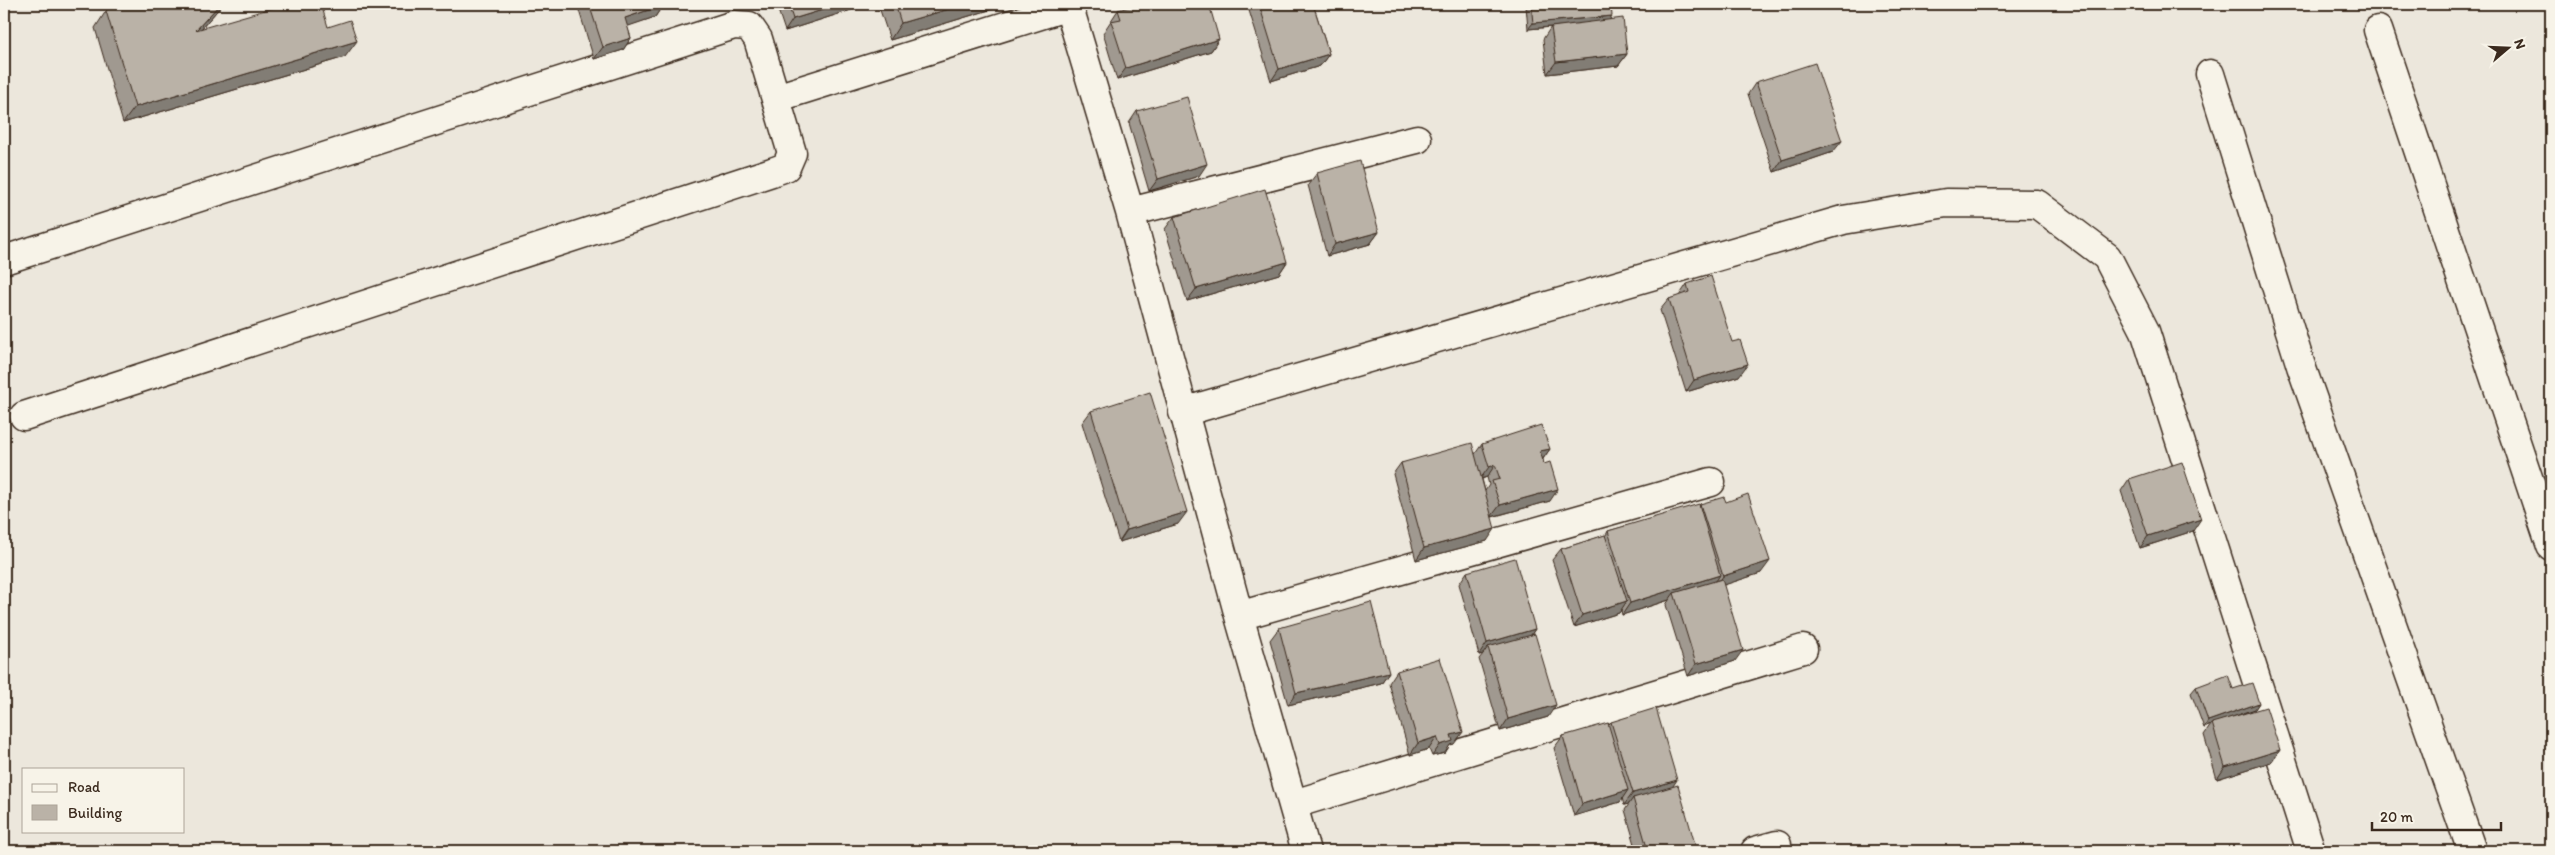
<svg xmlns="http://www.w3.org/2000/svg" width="2555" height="855" font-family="Itim,sans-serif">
	<rect width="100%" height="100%" fill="#ece7dc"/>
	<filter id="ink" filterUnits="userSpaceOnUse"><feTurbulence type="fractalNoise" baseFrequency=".02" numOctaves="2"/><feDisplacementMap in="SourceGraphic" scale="10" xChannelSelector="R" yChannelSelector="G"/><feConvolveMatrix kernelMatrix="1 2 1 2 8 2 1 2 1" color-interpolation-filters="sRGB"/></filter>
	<g filter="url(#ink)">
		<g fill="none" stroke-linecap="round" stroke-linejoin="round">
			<defs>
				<path id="minor" d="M1068,4L1130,212L1239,616L1306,851
					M2378,30L2551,546
					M2210,74L2301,366L2472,851
					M776,98L1069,6
					M1130,212L1417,139
					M4,260L734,25L749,26L758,39L792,153L786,167L772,172L24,416
					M1183,412L1843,220L1946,203L2037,204L2107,257L2145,331L2311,851
					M1239,616L1711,482
					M1294,804L1803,649
					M1755,851L1777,845"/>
			</defs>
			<use href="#minor" stroke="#3b2a1e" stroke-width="31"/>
			<use href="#minor" stroke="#f7f3e8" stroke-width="28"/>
		</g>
		<path fill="#a09990" stroke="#3b2a1e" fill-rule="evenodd" d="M223,4L201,29L328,27L345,57L123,123L95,28L106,11Z
			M577,4H663V5L655,17L627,26L631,38L623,50L594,59Z
			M776,4H856L851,10L785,31Z
			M878,4H1009L890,40Z
			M1247,4H1313L1329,54L1320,66L1271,81Z
			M1528,4H1611L1610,20L1627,54L1618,66L1547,74L1543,39L1551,27H1553L1528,29L1526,6Z
			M1118,10L1219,39L1211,51L1117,80L1103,33Z
			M1756,82L1833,152L1774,172L1748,94Z
			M1137,111L1199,176L1149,191L1129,123Z
			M1317,173L1379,232L1370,244L1327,256L1308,185Z
			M1174,217L1287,262L1279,274L1187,301L1165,229Z
			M1687,284L1739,376L1686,392L1660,310L1669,299L1679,296Z
			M1091,411L1178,524L1119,542L1082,423Z
			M1482,444L1550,449L1543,459L1550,501L1492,517L1487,541L1416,560L1393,474L1401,463L1475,454ZM1487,477L1489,485L1485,491L1482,479Z
			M2129,479L2193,531L2140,548L2121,491Z
			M1726,502L1761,573L1723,585L1735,661L1688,676L1666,605L1669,600L1622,615L1621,610L1619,613L1574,627L1552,560L1561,549L1606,535L1608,531L1699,506L1700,504Z
			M1467,572L1535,629L1531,635L1548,717L1500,731L1479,659L1483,654L1479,655L1459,584Z
			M1279,628L1389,672L1381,683L1288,705L1270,640Z
			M1397,671L1454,744L1450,745L1445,753L1432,756L1429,749L1410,755L1389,683Z
			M2196,687L2233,689L2259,703L2255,709L2244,713L2280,750L2271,762L2217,779L2204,735L2211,725L2204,728L2191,693Z
			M1611,722L1697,851H1637L1625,810L1629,804L1624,805L1622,798L1620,802L1574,816L1554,748L1563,736L1608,725Z"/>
		<path fill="#827d75" stroke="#3b2a1e" d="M220,4H223L185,47L196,30Z
			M842,4H856L851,10L785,31L793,19Z
			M966,4H1009L890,40L901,23Z
			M663,5L655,17L617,30L625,18Z
			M1612,16L1608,22L1528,29L1533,23Z
			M631,38L623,50L594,59L603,47Z
			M1219,39L1211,51L1117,80L1126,68Z
			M357,41L345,57L123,123L135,107Z
			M1329,54L1320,66L1271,81L1279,69Z
			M1627,54L1618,66L1547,74L1556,62Z
			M1842,141L1833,152L1774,172L1782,160Z
			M1207,164L1199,176L1149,191L1158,179Z
			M1379,232L1370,244L1327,256L1335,244Z
			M1287,262L1279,274L1187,301L1196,289Z
			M1748,364L1739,376L1686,392L1694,380Z
			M1550,449L1542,460L1540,451Z
			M1495,465L1487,477L1480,479L1489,467Z
			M1558,489L1550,501L1491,517L1500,505Z
			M1187,512L1178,524L1119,542L1127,530Z
			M2201,519L2193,531L2140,548L2148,536Z
			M1495,529L1487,541L1416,560L1424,548Z
			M1770,561L1761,573L1715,588L1723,576Z
			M1720,575L1712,587L1674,593L1669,600L1622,615L1630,603Z
			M1627,601L1619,613L1574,627L1582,615Z
			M1535,629L1527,641L1488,647L1483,654L1479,655L1487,643Z
			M1743,650L1735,661L1688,676L1696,664Z
			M1389,672L1381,683L1288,705L1296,693Z
			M2259,703L2255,709L2213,724L2212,723L2211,725L2204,728L2208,721Z
			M1556,705L1548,717L1500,731L1508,719Z
			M1463,732L1454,744L1450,745L1445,753L1432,756L1440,745L1451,735Z
			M1437,737L1429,749L1410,755L1418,743Z
			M2280,750L2271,762L2217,779L2225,767Z
			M1677,780L1669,792L1633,798L1629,804L1624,805L1633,793Z
			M1628,790L1620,802L1574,816L1582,804Z"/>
		<path fill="#bab2a7" stroke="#3b2a1e" d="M112,4H220L196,30L286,4H321L328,27L350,20L357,41L135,107L106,11Z
			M589,4H663V5L625,18L631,38L603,47Z
			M788,4H842L793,19Z
			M895,4H966L901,23Z
			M1140,4H1209L1219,39L1126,68L1111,21L1121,19L1118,10Z
			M1259,4H1313L1329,54L1279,69Z
			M1531,4H1611L1612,16L1533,23Z
			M1623,18L1627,54L1556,62L1551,27Z
			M1815,63L1842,141L1782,160L1756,82Z
			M1187,97L1207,164L1158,179L1137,111Z
			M1360,161L1379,232L1335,244L1317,173Z
			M1265,189L1287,262L1196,289L1174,217Z
			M1711,276L1732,342L1740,340L1748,364L1694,380L1669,299L1689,292L1687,284Z
			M1150,392L1187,512L1127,530L1091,411Z
			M1541,425L1550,449L1540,451L1544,464L1550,462L1558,489L1500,505L1492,481L1500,479L1495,465L1489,467L1482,444Z
			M1472,443L1495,529L1424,548L1401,463Z
			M2182,462L2201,519L2148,536L2129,479Z
			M1748,494L1770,561L1723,576L1700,504L1724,497L1726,502Z
			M1699,504L1720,575L1630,603L1608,531Z
			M1605,535L1627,601L1582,615L1561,549Z
			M1515,558L1535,629L1487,643L1467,572Z
			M1722,579L1743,650L1696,664L1674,593Z
			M1371,602L1389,672L1296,693L1279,628Z
			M1535,634L1556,705L1508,719L1488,647Z
			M1440,658L1463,732L1451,735L1453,741L1440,745L1437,737L1418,743L1397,671Z
			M2228,675L2233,689L2252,683L2259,703L2208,721L2196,687Z
			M2266,707L2280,750L2225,767L2212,723Z
			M1656,708L1677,780L1633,793L1611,722Z
			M1608,723L1628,790L1582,804L1563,736Z
			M1678,785L1697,851H1648L1633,798Z"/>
	</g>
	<rect width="2555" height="855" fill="none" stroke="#f7f3e8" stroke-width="20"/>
	<rect x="10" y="10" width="2535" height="835" fill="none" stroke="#3b2a1e" stroke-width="2" filter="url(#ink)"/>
	<rect x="22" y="768" width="162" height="65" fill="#f7f3e8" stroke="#aca397"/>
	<rect x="32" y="784" width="25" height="8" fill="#f7f3e8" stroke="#aca397"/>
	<text x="68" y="792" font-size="15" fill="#3b2a1e">Road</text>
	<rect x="32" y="805" width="25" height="15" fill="#bab2a7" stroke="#aca397"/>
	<text x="68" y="818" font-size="15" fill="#3b2a1e">Building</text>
	<g transform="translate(2508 48) rotate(71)" stroke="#f7f3e8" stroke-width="4" paint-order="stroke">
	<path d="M0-4L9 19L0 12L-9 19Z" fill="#3b2a1e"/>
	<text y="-8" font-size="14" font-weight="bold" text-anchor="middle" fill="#3b2a1e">N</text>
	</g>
	<path d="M2372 822v8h129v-8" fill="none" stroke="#3b2a1e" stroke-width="2.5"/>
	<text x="2380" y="822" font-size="15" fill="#3b2a1e" stroke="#f7f3e8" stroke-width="4" paint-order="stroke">20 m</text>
</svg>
